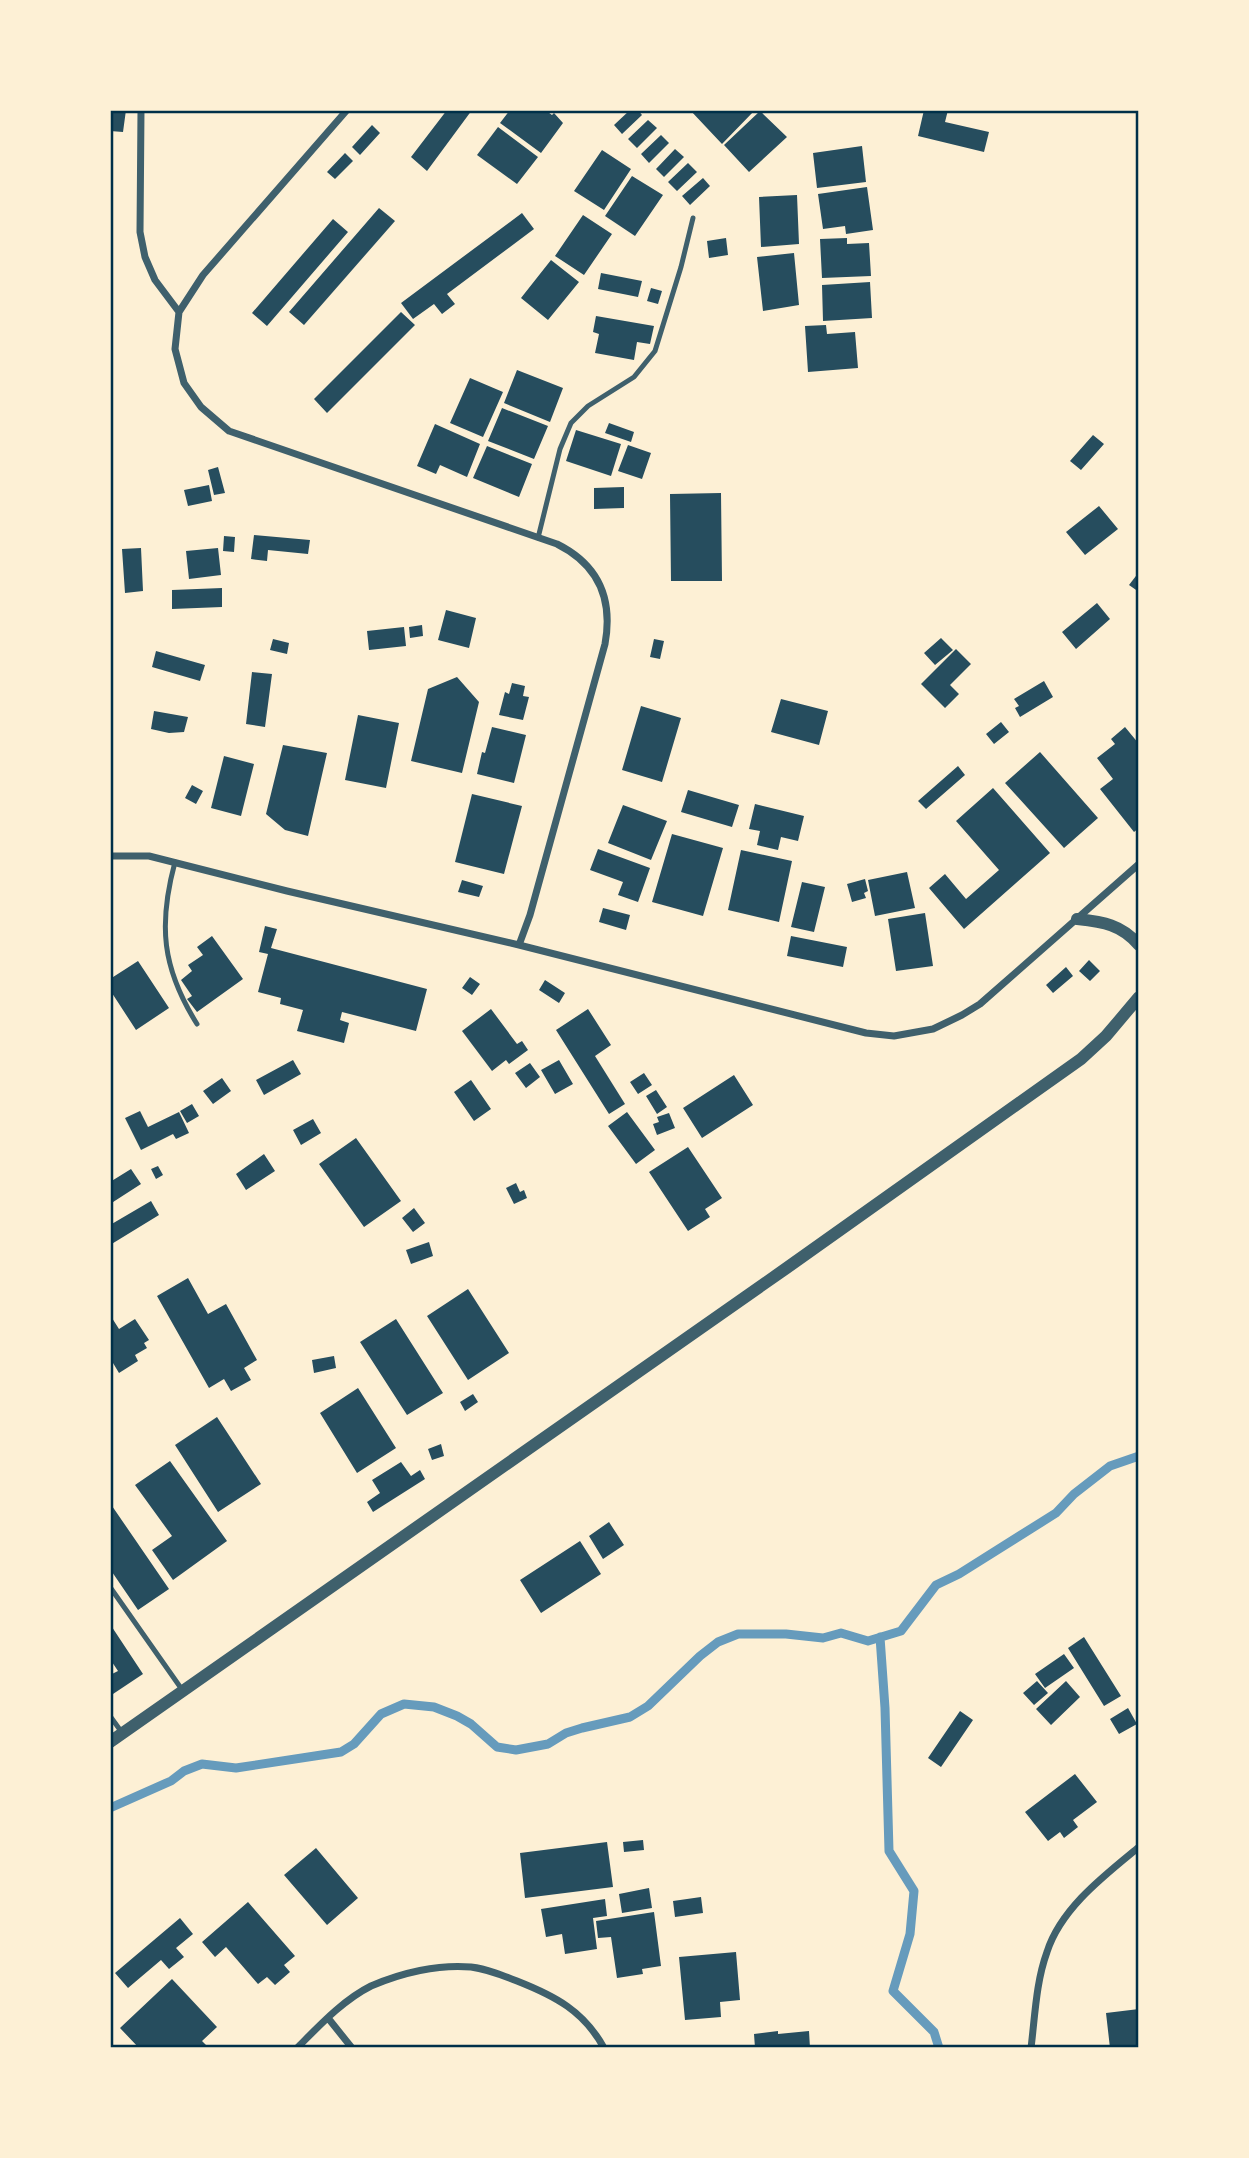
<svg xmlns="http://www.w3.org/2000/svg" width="1249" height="2158" font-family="'PT Sans',sans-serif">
	<rect width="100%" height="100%" fill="#fdf0d5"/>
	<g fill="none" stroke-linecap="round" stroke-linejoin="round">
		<path stroke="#669bbc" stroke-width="9" d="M880,1637L885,1708L889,1851L914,1891L910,1934L893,1991L934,2032L939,2048
			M110,1808L171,1781L184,1771L202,1764L236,1768L341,1752L354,1744L381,1714L404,1704L434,1707L457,1716L471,1724L497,1747L516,1750L548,1744L566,1733L582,1728L630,1717L648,1706L700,1656L718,1642L738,1634H786L823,1638L841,1633L868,1641L901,1631L936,1585L959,1574L1056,1513L1074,1494L1110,1466L1139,1456"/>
	</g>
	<path fill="#264d5e" d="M110,110H126L123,132L110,131Z
		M447,110H472L427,171L411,157Z
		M510,110H545L552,115L554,113L563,123L541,153L500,123Z
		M630,110H638L642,115L622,134L614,125Z
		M690,110H755L722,144Z
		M924,110H948L945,122L989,132L984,152L918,136Z
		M760,111L787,137L749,172L724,145Z
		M648,120L657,128L637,148L628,139Z
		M372,125L380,133L360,155L352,147Z
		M498,127L538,157L517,184L477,155Z
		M661,135L669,143L649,163L641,154Z
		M862,146L866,182L817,188L813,153Z
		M675,149L684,157L664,177L656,169Z
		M602,150L631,169L604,210L574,191Z
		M345,153L353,161L335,179L327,172Z
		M688,163L697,172L677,191L668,182Z
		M632,176L663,195L635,236L605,216Z
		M703,178L710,186L690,205L682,196Z
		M867,187L873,230L846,234L845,226L823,229L818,194Z
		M797,195L799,244L761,247L759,197Z
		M379,208L395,221L304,325L289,312Z
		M522,213L534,229L447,294L455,304L442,314L434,304L413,319L401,303Z
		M583,215L612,234L584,275L555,256Z
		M333,219L348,232L267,326L252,313Z
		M726,238L728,255L709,258L707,241Z
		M847,238V244L869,243L871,276L822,278L820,239Z
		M794,253L799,305L763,311L757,257Z
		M551,260L579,282L548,320L521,298Z
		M601,273L642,281L638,297L598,289Z
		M870,282L872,318L823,321L822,285Z
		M651,288L662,291L658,304L647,301Z
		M401,312L415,325L327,413L314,399Z
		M596,316L654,326L650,344L637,342L634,360L595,353L599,334L593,332Z
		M826,325L827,334L855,332L858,368L808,372L805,326Z
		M517,370L563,388L550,422L504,403Z
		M470,378L503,392L483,437L450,423Z
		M502,408L548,426L534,459L488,441Z
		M609,423L634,432L631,442L605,433Z
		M435,424L480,444L467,477L440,465L436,474L417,466Z
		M576,430L621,444L611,476L566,461Z
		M1093,435L1104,444L1081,470L1070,461Z
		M628,445L651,453L642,479L618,471Z
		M487,446L532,464L519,497L473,478Z
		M218,467L225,493L214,495L208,470Z
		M209,485L212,501L188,506L184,490Z
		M624,487V508L594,509V488Z
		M721,493L722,581H671L670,494Z
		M1099,506L1118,529L1085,555L1066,532Z
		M254,535L310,540L308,554L268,550L267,561L251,559Z
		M224,536L235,537L234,552L223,551Z
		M141,548L143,591L125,593L122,549Z
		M218,548L221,575L189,579L186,551Z
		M1139,572V592L1129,585Z
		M222,588V607L172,609V590Z
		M1097,603L1110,619L1076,649L1062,632Z
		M446,610L476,618L469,648L438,640Z
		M422,625L423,636L410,638L409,627Z
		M404,627L406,646L369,650L367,631Z
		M941,638L953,650L935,665L924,653Z
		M273,639L289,643L287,654L270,650Z
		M654,639L664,641L660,659L650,657Z
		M956,649L971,664L950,685L959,694L945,708L921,684Z
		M156,651L205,665L200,681L152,667Z
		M252,672L272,674L265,727L246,724Z
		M457,677L479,702L462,773L411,761L428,689Z
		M1044,681L1053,697L1020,717L1015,708L1019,706L1014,699Z
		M512,683L525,686L523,696L529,697L523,720L499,715L505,692L509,694Z
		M781,699L828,711L819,745L771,732Z
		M641,706L681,718L662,782L622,770Z
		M154,711L188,717L184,732L169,733L151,729Z
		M358,715L399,723L386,788L345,780Z
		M1001,722L1009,732L994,744L986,734Z
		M492,727L526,735L514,783L477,774L482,752L485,753Z
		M1125,727L1139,744V828L1134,832L1100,789L1113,779L1097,758L1115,744L1111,739Z
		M283,745L327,753L308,836L285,830L266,814Z
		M1040,752L1098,818L1064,848L1005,783Z
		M224,756L254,764L241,816L211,808Z
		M958,766L965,775L926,809L918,801Z
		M192,785L203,791L196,804L185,798Z
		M993,788L1050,853L964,929L929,888L945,874L966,899L999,870L956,821Z
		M688,790L739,805L732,827L681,812Z
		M472,794L522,806L504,874L455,862Z
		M755,804L804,816L798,841L781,837L778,850L757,845L760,831L749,829Z
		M623,805L667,821L651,860L608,843Z
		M672,834L723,848L703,916L652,902Z
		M598,849L650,868L638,902L618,895L623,882L590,870Z
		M741,850L792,861L779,922L728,910Z
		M907,872L915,908L875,916L868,880Z
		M865,879L868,891L864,893L866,898L852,902L847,884Z
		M462,880L483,886L479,897L458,892Z
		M802,882L825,887L814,932L791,927Z
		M603,908L630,915L626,930L599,922Z
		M925,913L933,966L896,971L888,919Z
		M265,926L277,929L271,948L427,989L416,1031L342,1012L340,1020L349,1023L344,1043L297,1031L303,1010L280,1004L281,998L258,992L268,954L259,952Z
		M212,936L243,979L197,1012L187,999L192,996L181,980L192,971L188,965L203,955L197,947Z
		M791,936L847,947L843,967L787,956Z
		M1089,960L1100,971L1090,981L1079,971Z
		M138,961L169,1008L136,1030L110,990V979Z
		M1066,967L1073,976L1053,993L1046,985Z
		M470,977L480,984L472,995L462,988Z
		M545,980L565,993L559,1003L539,990Z
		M491,1009L517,1044L522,1041L528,1050L509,1064L506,1060L492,1071L462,1031Z
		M588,1009L611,1045L595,1056L625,1104L609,1114L556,1030Z
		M293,1060L301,1074L264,1095L256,1080Z
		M559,1060L573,1084L555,1094L541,1070Z
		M530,1063L540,1077L526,1088L515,1073Z
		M644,1073L652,1085L638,1094L630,1082Z
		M734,1075L753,1105L702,1138L683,1108Z
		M222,1078L231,1091L213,1104L203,1091Z
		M471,1080L491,1109L474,1121L454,1092Z
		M656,1090L667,1107L657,1114L646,1096Z
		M192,1104L199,1116L187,1123L180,1111Z
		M140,1111L148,1127L179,1112L189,1133L176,1139L173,1134L141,1150L125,1118Z
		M627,1112L655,1150L636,1164L608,1126Z
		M669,1113L675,1128L657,1135L653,1124L659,1122L657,1117Z
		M313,1119L321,1133L301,1145L293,1130Z
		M356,1138L401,1201L364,1227L319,1164Z
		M688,1147L722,1198L705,1209L710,1217L688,1231L649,1172Z
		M264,1154L275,1171L246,1190L236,1174Z
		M158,1166L163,1175L156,1179L151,1169Z
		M131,1169L141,1184L110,1204V1182Z
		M516,1183L520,1192L524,1190L527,1198L514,1204L506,1188Z
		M151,1201L159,1215L110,1245V1225Z
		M414,1208L425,1223L413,1232L402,1218Z
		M429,1242L433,1256L411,1264L406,1250Z
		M188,1278L208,1314L226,1304L257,1360L244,1368L251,1380L231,1391L224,1379L209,1388L157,1296Z
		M468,1289L509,1353L468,1380L427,1316Z
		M112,1318L119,1329L135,1319L149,1340L144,1343L147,1348L135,1355L138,1361L119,1373L110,1358V1320Z
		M396,1319L443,1393L407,1415L360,1342Z
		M334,1356L336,1368L314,1373L312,1360Z
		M358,1388L396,1448L357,1473L320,1413Z
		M473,1394L478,1402L465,1411L460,1402Z
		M217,1417L261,1484L218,1512L175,1445Z
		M441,1444L444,1456L432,1460L428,1449Z
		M170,1461L227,1541L173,1580L152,1550L172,1536L135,1485Z
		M401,1462L411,1476L420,1470L425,1479L373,1512L367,1502L380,1493L372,1480Z
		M110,1503L169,1589L138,1610L110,1569Z
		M609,1522L624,1545L603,1559L589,1536Z
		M580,1541L601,1574L541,1613L520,1580Z
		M110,1624L143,1674L113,1694L110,1690V1675L118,1671L110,1659Z
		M1084,1637L1121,1696L1104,1706L1068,1648Z
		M1064,1654L1074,1668L1045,1688L1035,1674Z
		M1037,1681L1048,1693L1034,1705L1023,1693Z
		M1066,1681L1080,1697L1051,1725L1036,1709Z
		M1128,1708L1137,1724L1119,1734L1110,1719Z
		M960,1711L973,1720L941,1767L928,1758Z
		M1075,1774L1097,1802L1073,1820L1078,1827L1064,1838L1060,1832L1048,1841L1025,1812Z
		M643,1840L644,1850L624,1852L623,1842Z
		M607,1842L613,1887L525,1898L520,1853Z
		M316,1848L358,1898L327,1925L284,1875Z
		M649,1888L652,1908L622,1913L619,1894Z
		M701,1897L703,1913L675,1917L673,1901Z
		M605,1899L607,1916L593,1918L597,1949L565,1954L562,1934L546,1937L541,1909Z
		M248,1902L295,1956L284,1965L290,1972L275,1985L267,1977L258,1984L226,1947L215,1957L202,1942Z
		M654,1912L661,1966L642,1969L643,1974L617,1978L611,1937L598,1938L596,1921Z
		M180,1918L193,1934L176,1948L184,1957L169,1969L161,1960L128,1988L115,1973Z
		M736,1952L740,2000L720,2002L721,2017L685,2020L679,1957Z
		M172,1979L217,2027L202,2041L206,2045L202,2048H139L120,2028Z
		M1139,2009V2048H1110L1106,2013Z
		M778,2031V2034L809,2031L810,2048H755L754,2034Z"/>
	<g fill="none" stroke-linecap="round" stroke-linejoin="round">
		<path stroke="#3f606c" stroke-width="5" d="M538,538L560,449L571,423L588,406L634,377L655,351L681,267L693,218
			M175,862C158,925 162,968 197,1024
			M110,1587L183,1691
			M110,1716L123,1734"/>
		<path stroke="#3f606c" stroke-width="7" d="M141,110L140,232L145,257L155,280L179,312
			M347,110L203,275L179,312L175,349L184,383L201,407L229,431L557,544C599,565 613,600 605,644L530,915L519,945
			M110,856H149L287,891L519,945L866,1033L894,1036L933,1029L962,1015L980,1004L1139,864
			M328,2018L352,2048
			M297,2048C319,2026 343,2000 371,1986C401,1973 438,1964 471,1967C487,1969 502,1975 517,1981C555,1996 584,2011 604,2048
			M1031,2048C1035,2016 1036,1982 1047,1952C1061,1908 1105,1875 1139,1847"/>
		<path stroke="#3f606c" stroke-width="12" d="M1077,919C1103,922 1121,924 1139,945
			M110,1742L788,1267L1081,1059L1106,1036L1139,997"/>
	</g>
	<rect width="1249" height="2158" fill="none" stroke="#fdf0d5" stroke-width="224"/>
	<rect x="112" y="112" width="1025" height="1934" fill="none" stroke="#003049" stroke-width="2.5"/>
</svg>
